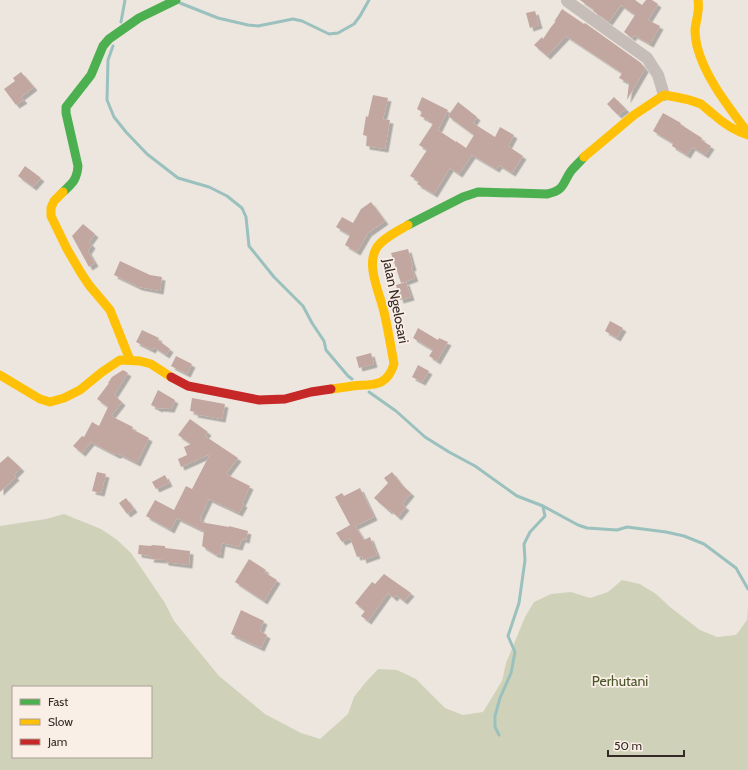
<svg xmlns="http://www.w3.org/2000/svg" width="748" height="770" font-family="Cabin,sans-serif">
	<defs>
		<filter id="shadow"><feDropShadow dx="3.5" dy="3.5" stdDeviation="0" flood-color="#0004"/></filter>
	</defs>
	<rect width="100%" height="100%" fill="#ede6df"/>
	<path fill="#cfd2b8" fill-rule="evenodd" d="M64,514L101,529L116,539L131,553L165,603L174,621L219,676L265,714L301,733L320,739L348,714L354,697L365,683L378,669L397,670L416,679L445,708L463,715L483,712L502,681L506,663L525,617L534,602L551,594L571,592L590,598L608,592L622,580L640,584L656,594L670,607L700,630L717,637L736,635L747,620L748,608V770H0V526L46,519ZM13,687H151V757H13Z"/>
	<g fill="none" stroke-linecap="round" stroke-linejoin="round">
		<path stroke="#9ac1bd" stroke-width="3" d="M180,3L218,18L248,25L258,26L293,19L302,21L329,34L338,33L354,24L360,16L369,0
			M121,22L125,0
			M113,46L108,60L107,100L114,117L126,132L147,154L178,178L209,187L227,196L242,208L246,217L249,246L274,277L303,306L312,323L324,341L326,350L348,376L352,379
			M369,392L396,411L425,437L449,452L475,466L517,496L543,506L578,525L587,528L617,530L627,527L666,532L684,536L704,544L736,568L748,589
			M499,735L495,727V716L500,698L511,673L515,652L508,636L519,603L525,560L524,544L530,532L545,516L543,507"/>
	</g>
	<path fill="#c2a7a0" filter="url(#shadow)" d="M580,0H635L642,5L646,0H652L658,4L648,20L660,26L650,44L634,35L632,38L624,32L635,15L621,5L609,22L593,11L594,10Z
		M562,9L584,24L585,23L641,63L645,69L627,100L629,83L619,78L622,73L566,36L547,56L534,45L542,37L543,39L551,27L556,21L554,22Z
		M535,11L539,25L530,28L526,13Z
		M21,72L34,87L21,97L24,100L16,105L4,89L15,81L13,78Z
		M373,95L388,98L383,119L390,120L385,149L366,146L367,136L363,135L366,116L368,117Z
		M422,97L448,110L438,130L456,142V141L466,148L474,135L448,116L458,102L477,117L473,123L495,137L500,127L514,135L508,146L523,156L512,173L499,165L496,169L472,155L459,174L450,168L434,194L417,184L419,181L410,176L427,150L419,145L433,124L428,122L429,120L420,116L422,112L417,109Z
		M614,97L626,109L618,115L607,104Z
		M663,113L681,123L680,124L702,138L701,140L711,146L705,155L692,147L687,155L672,146L673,143L653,131Z
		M25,166L41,178L33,187L18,176Z
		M371,202L385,221L368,233L357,252L345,245L350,235L336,227L342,217L353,223L361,209Z
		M83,224L95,234L89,242L92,245L88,251L95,263L89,267L72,236Z
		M408,249L413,267L411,268L415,278L401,283L391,253Z
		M120,261L150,275L162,277L160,291L139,287L114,275Z
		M406,282L411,297L400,300L396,285Z
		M610,321L623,328L617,338L605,331Z
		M418,328L438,340L439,338L448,342L437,361L429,356L433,350L413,338Z
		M142,330L159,338L158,340L170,349L166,355L154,347L152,350L136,342Z
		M371,353L374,364L359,368L356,357Z
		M176,356L192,364L187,374L171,366Z
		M418,365L429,371L422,382L412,377Z
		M123,370L128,373L114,395L122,402L111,416L133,427L132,429L149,438L137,463L119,454L118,455H116L91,442L82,453L73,446L82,436L84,437L92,422L99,426L108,407L97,399L109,383H108L112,377Z
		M158,390L175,400L171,409L160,408L159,409L151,405Z
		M192,398L225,404L222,419L194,414L195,412L190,411Z
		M190,419L208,432L205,436L238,458L226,474L250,486L242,503L244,504L239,513L209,499L200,518L202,519L200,522L229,527V526L248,531L246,540L242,539L239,547L222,543L220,555L215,554L202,546L204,531L177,518L171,530L146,516L155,500L174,510L186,486L192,489L210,454L181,467L178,459L187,455L184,447L191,444L178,435Z
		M8,456L21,468L14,475L16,477L0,492V463Z
		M97,472L106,474L101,493L92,491Z
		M392,472L403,486L411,493L402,504L406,507L398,517L390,510L389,511L374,498L388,483L384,478Z
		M165,475L169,483L156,489L152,482Z
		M360,488L374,517L355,526L364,540L370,537L377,555L363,560L362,556L357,557L350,538L342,542L336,533L350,525L335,497L342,493L344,496Z
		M126,498L134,509L127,514L119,503Z
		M139,545L151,546L152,545L165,546V548L190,551L189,565L165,562V560L150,559L151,556L138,554Z
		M249,559L266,570L264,572L277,580L264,601L235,582Z
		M384,574L411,593L404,601L396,595L394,598L388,593L368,621L361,616L365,611L355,603L372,582L375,584Z
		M241,610L264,621L260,631L267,635L261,648L231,634Z"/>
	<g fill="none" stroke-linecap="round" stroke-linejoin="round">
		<path stroke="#c6bdb8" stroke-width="12" d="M567,1L647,58L658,75L664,95"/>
		<path stroke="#4caf50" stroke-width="9" d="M63,192C73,183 77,179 78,166L66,113V107L91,75L103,46L109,39L139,18L176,0
			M408,225L463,197L478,192L547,194C565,190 562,184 571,171C575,166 580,162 584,157"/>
		<path stroke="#ffc107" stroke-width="9" d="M698,0C700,10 696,20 695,30C695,35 696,41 697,46C705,78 729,107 748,133
			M584,157L634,115L664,95C677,97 689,99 701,104C705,107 709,111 713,114C723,123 735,131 748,135
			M63,192L54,201L51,208V216L67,249L81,273L89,285L110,310L130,360
			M0,375L40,399L50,402L64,398L80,390L102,372L120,360L140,361L151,364L171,377
			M331,389C339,388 346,387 353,386C374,384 387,387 394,364C391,347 388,329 384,312C380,294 366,266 376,249C381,239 398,231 408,225"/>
		<path stroke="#c62828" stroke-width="9" d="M171,377L188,386L259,400L285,399L311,392L331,389"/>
	</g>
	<g text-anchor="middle" stroke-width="3.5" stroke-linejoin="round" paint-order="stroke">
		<g font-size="14" fill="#362a26" stroke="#faefe6">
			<text transform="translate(396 301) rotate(79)" y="5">Jalan Ngelosari</text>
		</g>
		<g font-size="14" fill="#495629" stroke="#faefe6">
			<text x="620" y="686">Perhutani</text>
		</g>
	</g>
	<rect x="12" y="686" width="140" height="72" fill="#faefe6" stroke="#aca099"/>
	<rect x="20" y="699" width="20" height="6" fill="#4caf50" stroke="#aca099"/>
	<text x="48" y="706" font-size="12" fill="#362a26">Fast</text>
	<rect x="20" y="719" width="20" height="6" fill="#ffc107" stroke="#aca099"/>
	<text x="48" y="726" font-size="12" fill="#362a26">Slow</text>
	<rect x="20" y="739" width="20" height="6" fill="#c62828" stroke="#aca099"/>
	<text x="48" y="746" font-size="12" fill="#362a26">Jam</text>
	<path d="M608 750v6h76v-6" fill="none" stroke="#362a26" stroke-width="2"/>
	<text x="614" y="750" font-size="12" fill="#362a26" stroke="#faefe6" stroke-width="3" paint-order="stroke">50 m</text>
</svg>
